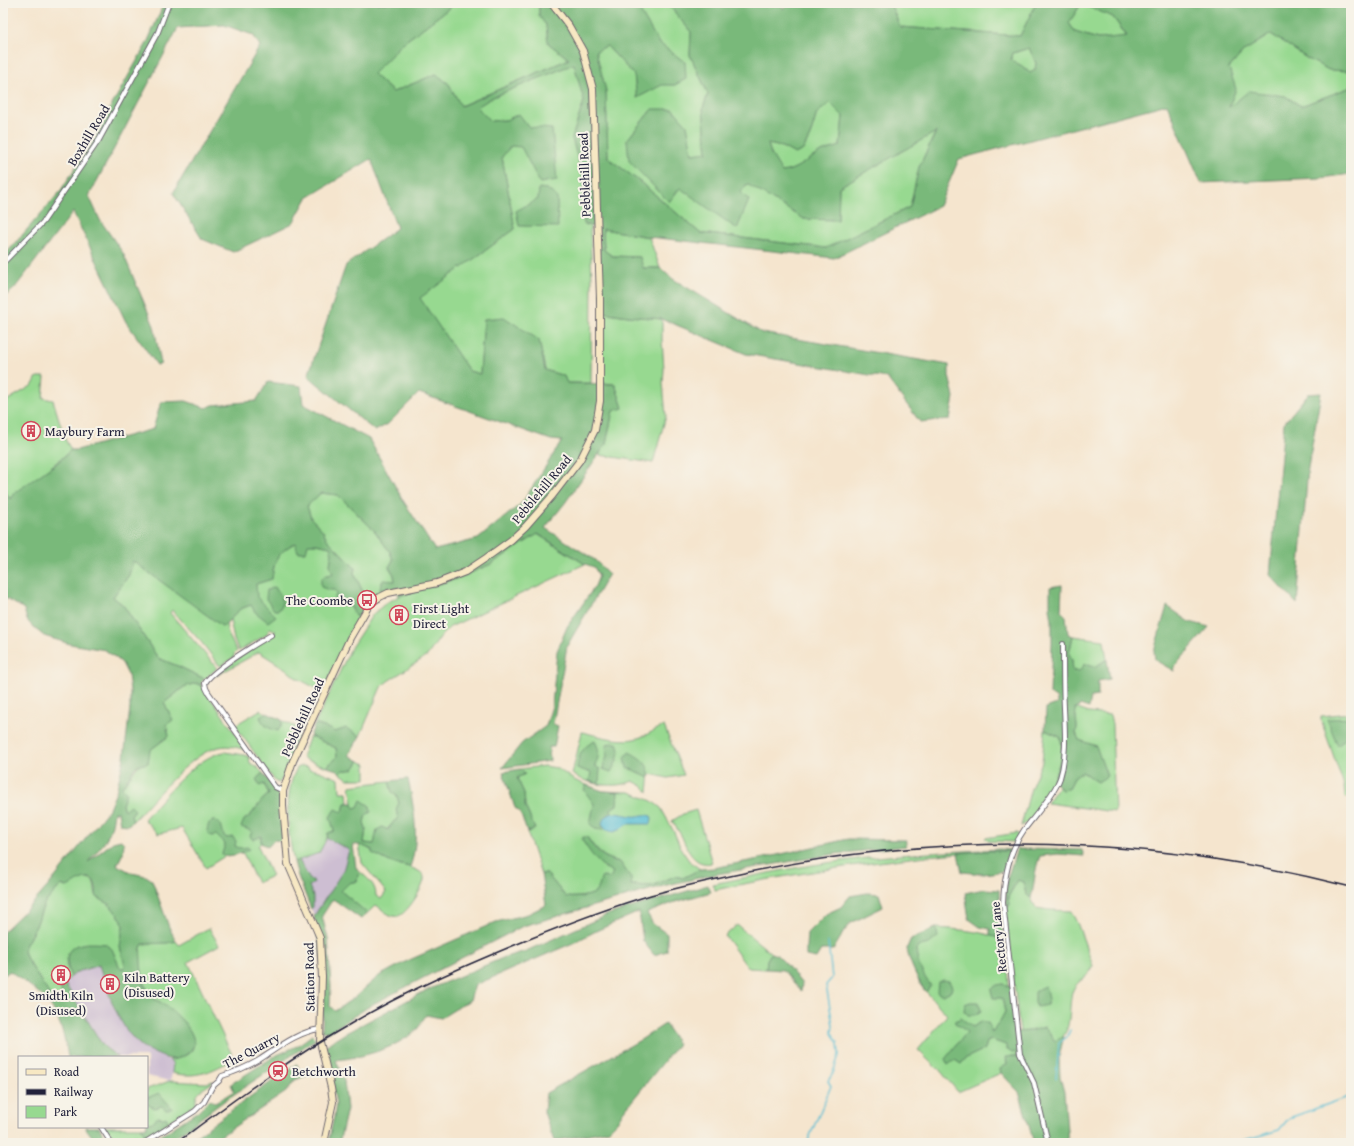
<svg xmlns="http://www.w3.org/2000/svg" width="1354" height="1146" font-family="'Gentium Book Plus',serif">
	<rect width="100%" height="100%" fill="#f7f3e8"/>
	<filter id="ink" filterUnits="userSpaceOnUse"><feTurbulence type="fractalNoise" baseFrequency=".025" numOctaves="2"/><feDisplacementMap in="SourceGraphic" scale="8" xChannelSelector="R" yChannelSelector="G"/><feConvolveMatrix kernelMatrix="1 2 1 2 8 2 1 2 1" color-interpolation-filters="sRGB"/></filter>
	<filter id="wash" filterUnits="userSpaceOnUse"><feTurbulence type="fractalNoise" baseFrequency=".012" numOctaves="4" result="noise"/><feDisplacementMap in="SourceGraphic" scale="16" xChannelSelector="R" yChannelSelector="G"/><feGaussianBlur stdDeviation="0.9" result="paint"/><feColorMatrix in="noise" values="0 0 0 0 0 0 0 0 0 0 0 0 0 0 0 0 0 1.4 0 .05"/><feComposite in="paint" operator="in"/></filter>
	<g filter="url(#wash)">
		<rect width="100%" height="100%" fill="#f5e5ce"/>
		<path fill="#cdbed2" d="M327,838L349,850L343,871L314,916L298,876L294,862L319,853Z
			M99,965L113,1006L131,1035L141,1046L171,1061L173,1069L170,1081L147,1076V1057H118L107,1049L102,1044L64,982L77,972Z"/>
		<path fill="#97d990" stroke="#5c7e66" d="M456,3H539V16L546,25L548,43L569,59L460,106L449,84L436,74L393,92L372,74L403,43Z
			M635,3H667L691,32L690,55L708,94L703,108L707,153L692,154L687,125L652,109L627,140L669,202L679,188L741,192L747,184L804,219L838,220L839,187L936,131L919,167L910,207L826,248L700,233L639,181L608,158L606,91L595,51L607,46L634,75L637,98L662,84L675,85L684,62L659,43Z
			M890,3H1036L1020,36L900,27Z
			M1081,4L1113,17L1127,37L1098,39L1075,32L1069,23Z
			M1271,34L1308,59L1329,70L1351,71V87L1301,106L1285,96L1228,108L1235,89L1229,68L1244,51Z
			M1029,48L1036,63L1035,70L1030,73L1022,66L1011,60L1013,53Z
			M574,63L584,101L572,138L584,182V223L590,225L592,282L591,383H566L564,376L545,370L539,340L484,319L480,374L469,371L419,298L515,229L502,157L506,120L490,121L476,107L493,97Z
			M830,103L843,116L840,146C833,149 823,150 816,155C805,162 795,171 781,172L771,154L768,144L782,147L795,154L803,150L810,136L817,113Z
			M603,229L649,237L660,268H643L639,257L612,256L604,250Z
			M602,312L628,316L662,319V340L664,369L663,383L666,416L653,463L599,455L606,444L613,410L623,408L615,384L603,383Z
			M37,377H45L43,398L53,400L65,439L71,450C60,460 47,470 35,479C23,488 10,494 3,508V403L33,385Z
			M320,493L338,495L374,530L390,552L393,560L389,567L394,575L395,582L388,581L380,587L382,592L368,602L363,609L356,602L363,592L354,573L355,568L327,539L323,531L311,518L307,506Z
			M537,534L585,564L450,627L441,636L427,656L388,681L381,687L360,736L346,729L335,732L330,729L315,724L352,646L373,614L386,603L399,596L459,578L491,564Z
			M295,543L317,544L330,547L332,553L330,565L333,575L334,590L337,593L336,602L351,607L355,616L358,617L325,687L321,691L295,677L286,669L259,652L216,676C227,667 238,658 250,650C259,643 268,639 276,631L270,628L266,635L239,651L234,640L230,620L240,609L251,605L256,584L272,579C274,560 278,552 295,543Z
			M133,561L223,626L226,624L228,634L237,651L234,654V657L221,666L219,665L202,643L172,610L170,613L217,668L205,679L180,667L158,658L123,605L113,597L129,575Z
			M1073,636L1104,640L1107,660C1102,661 1100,664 1096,667C1089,670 1080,671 1073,671L1072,660L1069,654Z
			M196,683L202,686L245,747V750C235,746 225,745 215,748C189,756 152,801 133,821L131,815L135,810H124L122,805L126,793L122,787L150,750L169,736L166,725L172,720L164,703L184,687Z
			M1075,708L1089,713L1110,715L1112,724L1114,785L1115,812L1047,803L1058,787L1062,790L1069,788L1074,778L1082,772L1098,782L1096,746L1079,740L1076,733L1077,727Z
			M260,710L298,728L297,731L300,732L291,751L294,753C291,759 283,779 279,783L275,781L238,730L235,725Z
			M1351,713V797L1345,798L1344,786L1321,720V716Z
			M664,726L684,775L668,778L650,774L648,792L642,786L633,781C616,789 588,785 572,774L582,732C600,736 623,744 641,737C649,734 656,729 664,726Z
			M1045,730L1060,737C1061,740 1063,744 1063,747C1063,763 1037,821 1021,826L1031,788L1042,762Z
			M310,736L336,748L337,756L327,767L307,760L302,757Z
			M224,752L245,755L249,757L250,763L258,768L263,773L256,779L264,784L269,794C259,802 255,813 244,820L253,831L261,836V843L258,846L272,876L257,883L243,853L225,856L206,868L182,828L158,834L144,819C164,797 195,757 224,752Z
			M359,761L366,764V779H348L340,773L343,770C351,771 356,769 359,761Z
			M302,766L308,767L309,769L319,771L339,779L340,792H347L348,803H345L343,813L334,831L328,833L327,838L319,853L294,862C288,835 283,793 297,768Z
			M544,766L557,768L574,780L602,791L630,792L652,801L661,808L674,832L681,849L690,862L700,869L683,878L675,876L652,886L631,885L620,862C602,858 597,851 587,837L603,867L614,872L611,878L602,877C601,881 600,886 598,890C594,897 573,898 566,897L547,874H541L527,832L535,829L525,806L524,793L517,778L524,774L520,769Z
			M389,781L392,792L397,796L399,803L397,814L398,819C393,821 379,839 374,844L364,843L366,829L364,822L366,815L358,807L354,809L350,786Z
			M696,810L712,863C693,867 687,848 681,835C678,830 675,826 672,821L683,814Z
			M1017,833L1019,836L1016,842L988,841L985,838Z
			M359,844C371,848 379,858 391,862C398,865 422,868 424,877C426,885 406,915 398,916C390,918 382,909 376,905L361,919L341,891L349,883L357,881L359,871C367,878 376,884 376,896L381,899L386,892L362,863Z
			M1000,849L1011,850L1010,851C966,851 923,856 879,862C824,870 769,878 715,890L712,884C755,876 798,866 842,861C894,854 947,852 1000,849Z
			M81,878C99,877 92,887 97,897L110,905L122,920L123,926L120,947L125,965V968H120L109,946L106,944L78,945L68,954L66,964L71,977L62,984V1004L49,994L27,959L24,951L25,946L36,926L44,904L61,885L65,887Z
			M1018,880L1023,882L1026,894L1031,898L1036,908L1050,910L1071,911L1078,925L1093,966C1090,977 1077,980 1073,990C1068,1002 1072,1027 1063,1036C1061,1038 1058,1040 1055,1041L1045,1027L1030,1031L1020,1032L1005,910L1009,906L1008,897Z
			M737,925L771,953L767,960L766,969L748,968L725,936Z
			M209,928L219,945L188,962L234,1059C212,1071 197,1079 172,1073L173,1064L169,1060C176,1060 188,1056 192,1050C200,1034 176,1013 165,1005C159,1001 154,1000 150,994C143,985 136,952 143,944C154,941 165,945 176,941L179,945Z
			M936,928C950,929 999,931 1005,945C1007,952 1009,977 1009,986L1003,984L1002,998L1005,1012L999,1023L992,1032L988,1023L982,1021L973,1027L970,1025L954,1022L968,1032L955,1060L961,1064L966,1058L985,1049L987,1042L991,1040L1006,1045L1017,1052L1018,1056L1006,1060L1007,1064L1000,1069L1001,1073L958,1092L938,1068L937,1069L918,1050L947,1015L921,986L912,965L907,948L911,939Z
			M170,1081L206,1083L214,1081C206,1089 194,1089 196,1104L137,1143H113L104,1127H147V1089Z"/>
		<path fill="#79b97a" stroke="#4e6e5a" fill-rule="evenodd" d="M164,3H329L330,5L339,3H456L403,43L373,74L393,92L436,74L449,84L461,106L569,59L548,43L546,25L539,16V3H635L659,43L685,62L686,79L675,85H662L637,98L634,75L607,46L596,51L606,91L608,158L639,181L700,233L826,248L910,207L919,167L936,132L839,187L838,220L804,219L747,184L741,192L749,200L737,229L680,188L669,202L629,161L627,140L652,109H673L687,125L692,154L707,152L703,108L708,94L690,55L691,32L667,3H779L783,9L791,3H890L900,27L1020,36L1036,3H1348L1351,15V71L1329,70L1308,59L1271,34L1244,51L1229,68L1236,89L1229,107L1249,91L1285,96L1301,106L1351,87V174L1320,178L1201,183L1167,104L959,159L939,206L834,258L649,237L603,229L604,250L612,256L640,257L643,268H660L673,279L762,333L949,365V376L954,397L950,419L920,422L887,378L746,354L662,319L628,316L602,312L598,228L584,224V182L572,138L584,101L574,64L493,97L477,107L490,121L506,120L519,114L529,127L552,129L557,180L540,183L521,147L511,146L502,157L515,229L420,298L469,371L480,374L484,319L504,317L539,340L545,370L564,376L567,383L615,384L623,408L613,411L606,444L565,503L545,528L595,560L609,574L567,646L553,724L558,726L554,747H549L550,761L502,768L522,743L546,726L552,706L557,651L567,627L595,586L599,576L594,567L585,564L538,534L491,564L459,578L399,596L397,588L386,590L382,592L380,587L383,580L395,581L394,575L389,567L393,560L390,552L374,530L338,495L321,493L307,506L311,518L323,531L327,539L355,568L354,573L363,592L357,602L363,609L358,617L355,616L351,607L336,602L334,598L337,593L334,590H329L321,587V579L326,575L333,574L330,565L332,553L330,547L317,544H308L306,552H298L295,543C278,552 274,560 272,579L256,584L257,597L276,616L268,622L255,612L251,605L240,609L223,627L133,561L129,575L113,597L123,605L158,658L180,667L205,679L201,683L202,686L196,683L184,687L164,703L173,720L166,725L169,736L150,750L148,763L136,766L122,787L126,793L122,805L124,810L130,805L135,810L131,815L133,821L128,825L120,824L118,812H114C111,838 104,843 88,862L113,842L121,840L124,843L123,853L117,865L132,873L146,876L152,880L169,927L176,941L167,943L143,944C139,949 141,955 141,961C142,973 142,986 151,996C154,1000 159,1001 163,1004C174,1011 195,1030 194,1044C193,1051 185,1056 179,1058C170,1061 164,1057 156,1054C150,1051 143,1048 138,1043C118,1026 107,989 99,965L77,972L71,977C58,944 79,941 106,944L112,949L120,968H124L125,965L120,947L123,926L122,920L110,905L97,897C95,893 97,889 95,884C91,870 74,884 67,887L61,885L44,904L36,926L25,946L24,951L27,959L49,994L52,998L62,1004L61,987L64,982L102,1044L107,1049L118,1057H68C65,1039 61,1021 51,1006C41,992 24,982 10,971L3,976V932L33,903L49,885L109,809L116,792L124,758L130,708V690L128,675L122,663L116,658L105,650L70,644L44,636L33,627L27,620L24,609L21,607L3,597V488L10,499L14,493L57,463L71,450H77L153,429L161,402L186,401L206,408L213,405L256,401L268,382L301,386L303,404L369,439L404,502L435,550L478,539L522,503L562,441L551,440L419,393L388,424L375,431L308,376L346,265L397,228L371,159L307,198L293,223L233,252L202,239L173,193L260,46L253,35L224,25L178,28L89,196L100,220L123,253L154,326L161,364L157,365L126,322L73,212L14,289L3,298V257L59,193L96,136L109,110L147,43ZM1081,4L1113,17L1127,36L1098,39L1075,32L1069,23ZM1029,48L1036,63L1035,70L1030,73L1022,66L1011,60L1013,53ZM830,103L843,116L840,146C833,149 823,150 816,155C805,161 795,171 782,172L771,154L768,144L782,147L795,154L803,150L810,136L817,113Z
			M539,188L547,189L557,197L558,227L519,226L516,211L538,199Z
			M1321,393L1308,468L1297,604L1270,575L1284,423L1308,394Z
			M1062,585L1061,611L1066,616L1068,634L1073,636L1069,654L1072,660L1073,671H1079L1085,664L1095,667L1104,661L1107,660L1110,679L1098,681V696L1091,697L1089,708L1080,705L1078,708H1075L1077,727L1076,733L1079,740L1096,746L1107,776L1098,782L1082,772L1074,778L1069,788L1062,790L1053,781C1058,766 1065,754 1060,737L1045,730L1046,708L1057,704V699L1050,694L1052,644V620L1050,608V587Z
			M275,587L279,594L283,603L279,610H274L266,599L267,590Z
			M1167,606L1190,622L1209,627L1174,667V671L1155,660L1154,651Z
			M267,713L282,720V724L278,731C269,728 264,727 260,717Z
			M1351,718V732L1338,746L1327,719Z
			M315,724L330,729L335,732L346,728L360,736L349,755L359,761C356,769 351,771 343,770L340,773L337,770L327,767L337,756L336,748L310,736Z
			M595,741C600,750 599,757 595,766L600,769L599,784L589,781L591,773L577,768C578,755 583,746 595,741Z
			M611,743H617C622,752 616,764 611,772L603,769L604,763L607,757L606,745Z
			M629,752C640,757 651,765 649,778C641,775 636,770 627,768L625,757Z
			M520,769L525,774L517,778L524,793L525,806L535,829L527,832L520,812L515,808L503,772Z
			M263,773L275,789L280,793L283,841L274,840L268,847L261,843V836L253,840L250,836L252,831L241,827L244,820L250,816L263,799L269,794L264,784L260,786L256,779Z
			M408,779C414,808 420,839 410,867L390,862L372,853V850C365,847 361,844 353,845L356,868L359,871L357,881L349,883L341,891L367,913L361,919L333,899L322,916L328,939L331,987L330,1006L335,1011L355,997L379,976L407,961L496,922L528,914L546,905L541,874H547L566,897C574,898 595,897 598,889C600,885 600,880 602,877L610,878L613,872C598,865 591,854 582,840L583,837H587C596,851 603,859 620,862L631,878V885L652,886L675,876L683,878L700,869L714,868L764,858L848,839L906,840V846L835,854L717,874L667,885L523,926L373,1004L329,1032L322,1031L325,977L314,916L343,871L349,850L327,838L328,833L334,831L330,817L335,809L343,812L345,803H353L354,808L358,807L361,800L370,806L371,812L366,815L364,822L366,829L364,843L374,844L377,830L382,827L388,830L394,821L398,819L396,809L399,803L397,796L392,792L389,781Z
			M586,785L603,791L618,792L617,805L611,809L612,813L606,816L602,824L603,828L602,830L595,829L590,824L594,804L584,790Z
			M215,820L220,824L222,832L226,838L233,837L236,841L235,846L239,848L249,847L250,849L235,855L225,856L222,854L225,844L216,835L212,836L208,834L207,830L209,823Z
			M1017,849L1082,850L1084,856L1058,854L1040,856C1034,870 1035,884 1031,898L1026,894L1023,882L1018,880L1008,897L1009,906L1005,909L1006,882Z
			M985,851H1010L1005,871L984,874L962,872L958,853Z
			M299,860L310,880H313L314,883L309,886L313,896V907L311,909L298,876L294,862Z
			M708,885L711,892L675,902L647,913L653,924L667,934V951L654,955L643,941L639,912L596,931L573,943L475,985L470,1000L441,1018L426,1015C422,1021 419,1029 413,1033C391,1050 363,1057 336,1060L344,1081L347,1109L339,1143H328L334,1117L336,1104L329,1067L324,1054L325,1046L344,1034L425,991L505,957L526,951L609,914Z
			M984,889L999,890L1000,909L1003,934L1002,936L997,937L990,936V929L980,927L969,919L965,893Z
			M867,893L879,894L883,907L849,924L833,950H821L816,958L806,956V947L807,933L826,914L841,907L850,896Z
			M936,928L938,937L929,944L920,946L916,949C918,966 921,972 931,986L926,992C920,985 907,958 907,948C908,945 910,941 911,939Z
			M771,953L777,955L786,964L802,984L801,991L783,970L766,969L767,960Z
			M943,980L949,981L952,987L951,991L943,995L937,992L938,982Z
			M1003,984L1011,986L1015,1032L1030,1031L1045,1027L1055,1041L1064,1036L1059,1056L1060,1077L1064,1092L1068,1143H1034L1019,1092L1001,1073L1000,1069L1007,1064L1006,1057L1018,1056L1017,1052L1012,1053L1006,1049V1045L991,1040L987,1042L985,1049L966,1058L961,1064L955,1060L948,1065L945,1059L967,1032L954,1022L961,1018L973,1027L982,1021L988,1023L992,1032L999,1023L1005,1012L1002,998H993L991,990L997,985Z
			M1045,986L1048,999L1047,1005L1037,1007L1035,1003V992L1040,988Z
			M970,1002H978L980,1007L981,1011L975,1015H968L964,1011L965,1004Z
			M665,1024L678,1044L623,1112L617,1122L609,1130L554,1141L544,1112L546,1093L642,1039Z
			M312,1035L316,1039L224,1101L167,1143H150L198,1111L209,1100L216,1102L234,1091L231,1084L275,1056L297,1046Z
			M297,1064L300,1072L308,1070L311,1074L295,1080L286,1092L210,1143H187L251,1096Z
			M159,1093L172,1108L166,1110L162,1106L155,1108L147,1104V1098Z
			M158,1117L163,1118L166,1117L169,1122L150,1135L144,1133L141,1127H147V1121L151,1123Z
			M85,1127H99L108,1143H97Z"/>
		<path fill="#56bed4" stroke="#3c7088" d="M612,813C619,813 625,815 632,816C640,817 642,813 651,816L652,818L651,824H627L619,830L613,832L606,830L602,824C603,818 606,816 612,813Z"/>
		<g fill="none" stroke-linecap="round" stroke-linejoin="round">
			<path stroke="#56bed4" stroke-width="1.5" d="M1056,1078L1059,1043L1067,1037L1070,1030
				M807,1143L831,1086L828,1081L833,1073L839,1055L838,1043L832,1033L833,1025L826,985L832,978L828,942
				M1234,1143L1279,1130L1289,1118L1351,1096"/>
		</g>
	</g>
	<g filter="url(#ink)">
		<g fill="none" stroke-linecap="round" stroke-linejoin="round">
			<defs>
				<path id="minor" d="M3,263L43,222L99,140L158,32L169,3
					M271,635C256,644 213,669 205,683L206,688L208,692L275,787L283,791
					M101,1127L111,1143
					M144,1143L195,1111L204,1102L212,1087L219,1081L222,1076C235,1072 247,1067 259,1060C278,1048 297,1032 320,1029
					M1048,1143L1034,1083L1020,1054L1003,903C1004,878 1009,851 1024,830C1035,815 1054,795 1060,778C1067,756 1065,731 1064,708C1063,687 1063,666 1063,644"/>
				<path id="secondary" d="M324,1143L333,1102L331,1088L320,1042L322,977L320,938L288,864L283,806V791L293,761L350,638L368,607L372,602L380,597L388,593L437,583L465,572L486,558L511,540L526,526L553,495L580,460L595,430L600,401V299L593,89L583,51L569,26L551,3"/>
			</defs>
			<use href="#minor" stroke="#6c666e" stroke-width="6"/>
			<use href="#secondary" stroke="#6c666e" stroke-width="8"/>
			<use href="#minor" stroke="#fff" stroke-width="4"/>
			<use href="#secondary" stroke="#f7e8c3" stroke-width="6"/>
			<path stroke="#22223b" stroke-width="1.5" d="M176,1143C233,1101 290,1058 352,1023C406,991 464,966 522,942C564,925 607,908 651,895C683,886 716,879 749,872C950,830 1153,836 1351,887"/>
		</g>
	</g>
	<defs>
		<symbol id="building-ring" viewBox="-11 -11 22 22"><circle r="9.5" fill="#f7f3e8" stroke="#d1495b" stroke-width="1.5"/><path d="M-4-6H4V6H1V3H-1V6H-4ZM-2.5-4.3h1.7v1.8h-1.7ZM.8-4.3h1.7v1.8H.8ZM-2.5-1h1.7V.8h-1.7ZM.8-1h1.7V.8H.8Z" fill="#d1495b"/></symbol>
		<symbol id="bus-ring" viewBox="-11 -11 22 22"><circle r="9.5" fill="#f7f3e8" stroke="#d1495b" stroke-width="1.5"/><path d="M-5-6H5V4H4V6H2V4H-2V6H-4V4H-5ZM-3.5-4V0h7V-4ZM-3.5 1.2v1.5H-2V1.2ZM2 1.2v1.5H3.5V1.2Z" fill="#d1495b"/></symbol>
		<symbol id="station-ring" viewBox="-11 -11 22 22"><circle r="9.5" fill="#f7f3e8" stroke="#d1495b" stroke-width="1.5"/><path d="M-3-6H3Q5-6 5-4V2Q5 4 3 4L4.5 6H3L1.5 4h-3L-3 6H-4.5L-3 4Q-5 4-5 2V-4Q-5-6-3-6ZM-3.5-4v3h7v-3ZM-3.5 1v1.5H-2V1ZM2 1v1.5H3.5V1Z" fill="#d1495b"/></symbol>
	</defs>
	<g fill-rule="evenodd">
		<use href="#building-ring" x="20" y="420" width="22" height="22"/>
		<use href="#bus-ring" x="356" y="589" width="22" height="22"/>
		<use href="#building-ring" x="388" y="604" width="22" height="22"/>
		<use href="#building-ring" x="50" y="964" width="22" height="22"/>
		<use href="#building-ring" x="99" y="973" width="22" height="22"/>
		<use href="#station-ring" x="267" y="1060" width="22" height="22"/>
	</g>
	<g text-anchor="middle" stroke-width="4" stroke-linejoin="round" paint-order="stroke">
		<g font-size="13" fill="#22223b" stroke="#f7f3e8">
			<text transform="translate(88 135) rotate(-59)" y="5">Boxhill Road</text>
			<text transform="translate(584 175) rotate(-92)" y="5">Pebblehill Road</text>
			<text transform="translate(541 489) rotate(-50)" y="5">Pebblehill Road</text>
			<text transform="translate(302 717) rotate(-65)" y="5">Pebblehill Road</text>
			<text transform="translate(998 937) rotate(-96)" y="5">Rectory Lane</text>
			<text transform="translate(309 977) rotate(-91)" y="5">Station Road</text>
			<text transform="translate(251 1050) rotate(-28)" y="5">The Quarry</text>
		</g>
		<g font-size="13" fill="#22223b" stroke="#f7f3e8" text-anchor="start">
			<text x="45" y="436">Maybury Farm</text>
			<text x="353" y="605" text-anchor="end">The Coombe</text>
			<text x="413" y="613">First Light<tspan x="413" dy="15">Direct</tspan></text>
			<text x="124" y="982">Kiln Battery<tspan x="124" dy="15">(Disused)</tspan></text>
			<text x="61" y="1000" text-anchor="middle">Smidth Kiln<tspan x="61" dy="15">(Disused)</tspan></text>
			<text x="292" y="1076">Betchworth</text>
		</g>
	</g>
	<rect width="1354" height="1146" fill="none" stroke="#f7f3e8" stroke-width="16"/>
	<rect x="18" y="1056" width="130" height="72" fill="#f7f3e8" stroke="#a29fa3"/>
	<rect x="26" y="1069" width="20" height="6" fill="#f7e8c3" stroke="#a29fa3"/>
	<text x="54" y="1076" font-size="12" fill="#22223b">Road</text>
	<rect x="26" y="1089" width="20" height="6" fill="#22223b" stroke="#a29fa3"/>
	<text x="54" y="1096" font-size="12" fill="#22223b">Railway</text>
	<rect x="26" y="1106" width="20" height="12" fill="#97d990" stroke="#a29fa3"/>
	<text x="54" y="1116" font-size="12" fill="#22223b">Park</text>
</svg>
